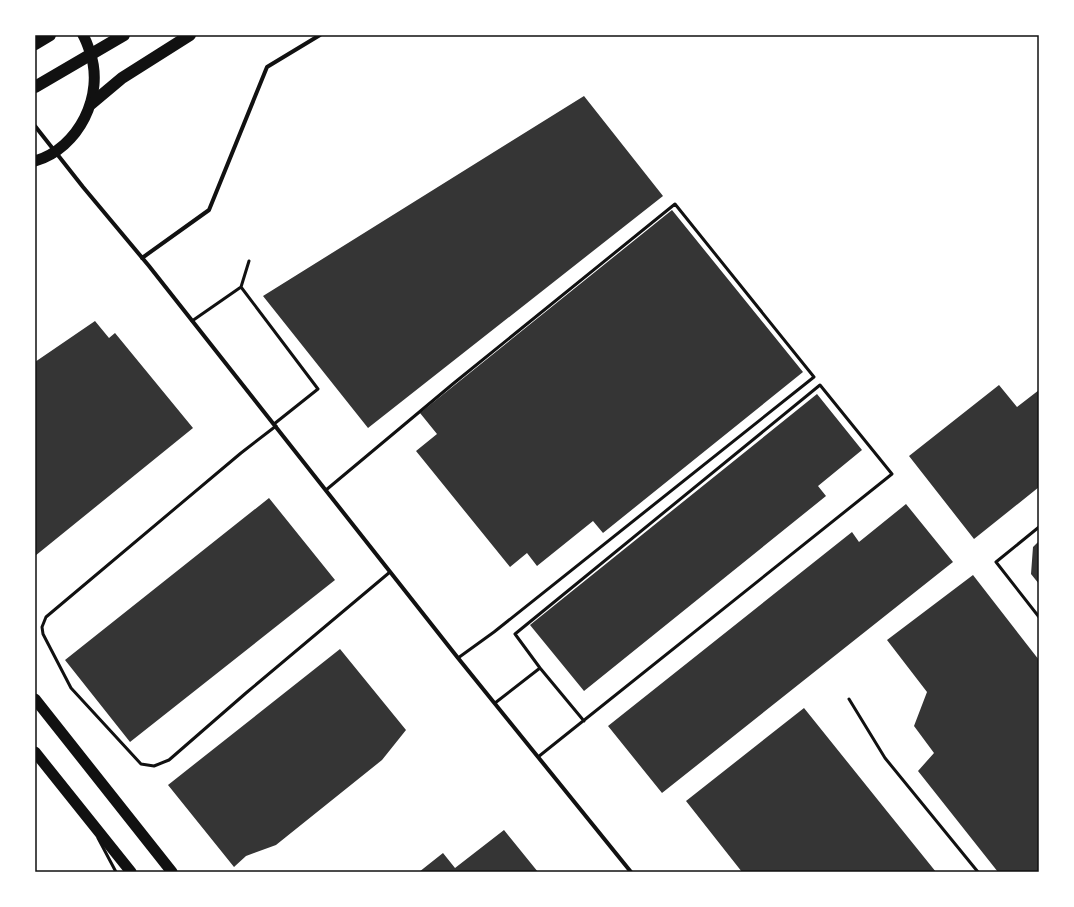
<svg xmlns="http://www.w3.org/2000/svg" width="1074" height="907" font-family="'Titillium Web',sans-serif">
	<rect width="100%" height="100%" fill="#fff"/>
	<path fill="#353535" d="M584,96L663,196L368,428L263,296Z
		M672,210L803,372L603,533L593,521L537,566L527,553L510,567L416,451L437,434L420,413Z
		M95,321L109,338L115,333L193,428L35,556V362Z
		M999,385L1017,407L1039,390V487L974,539L909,456Z
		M817,394L862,450L818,486L826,496L584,691L530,625Z
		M269,498L335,580L130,742L65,660Z
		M906,504L953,562L662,793L608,726L852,532L859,542Z
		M1039,541V584L1031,574L1033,547Z
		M973,575L1039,660V872H998L918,771L934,753L914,726L927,692L887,640Z
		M340,649L406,730L382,760L276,845L246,856L234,867L168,785Z
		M804,708L890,815L936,872H742L686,801Z
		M504,830L538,872H419L443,853L455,868Z"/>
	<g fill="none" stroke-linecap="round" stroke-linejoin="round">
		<path stroke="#111" stroke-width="3" d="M241,287L318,389L274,424
			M192,321L241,287L249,261
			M276,426L241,453L46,617L42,627L43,634L71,688L141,764L154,766L169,760L246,693L390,572
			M326,490L454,383L675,204L814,377L494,632L458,658
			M1039,527L996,562L1039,617
			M540,668L584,721
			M849,699L885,758L978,872
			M495,703L540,668L515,634L820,385L892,474L538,757
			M98,838L116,872"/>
		<path stroke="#111" stroke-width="4" d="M35,126L83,187L149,266L458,658L631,872
			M142,258L209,210L267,67L320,35"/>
		<path stroke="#111" stroke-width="11" d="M35,161C79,148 105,95 90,52C88,46 86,40 83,35
			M35,699L172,872
			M35,752L131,872"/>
		<path stroke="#111" stroke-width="12" d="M35,44L50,35
			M35,87L124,35
			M91,104L122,78L190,35"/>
	</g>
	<rect width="1074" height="907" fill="none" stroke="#ffffff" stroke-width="72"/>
	<rect x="36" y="36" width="1002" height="835" fill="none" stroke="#111" stroke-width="1.5"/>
</svg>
